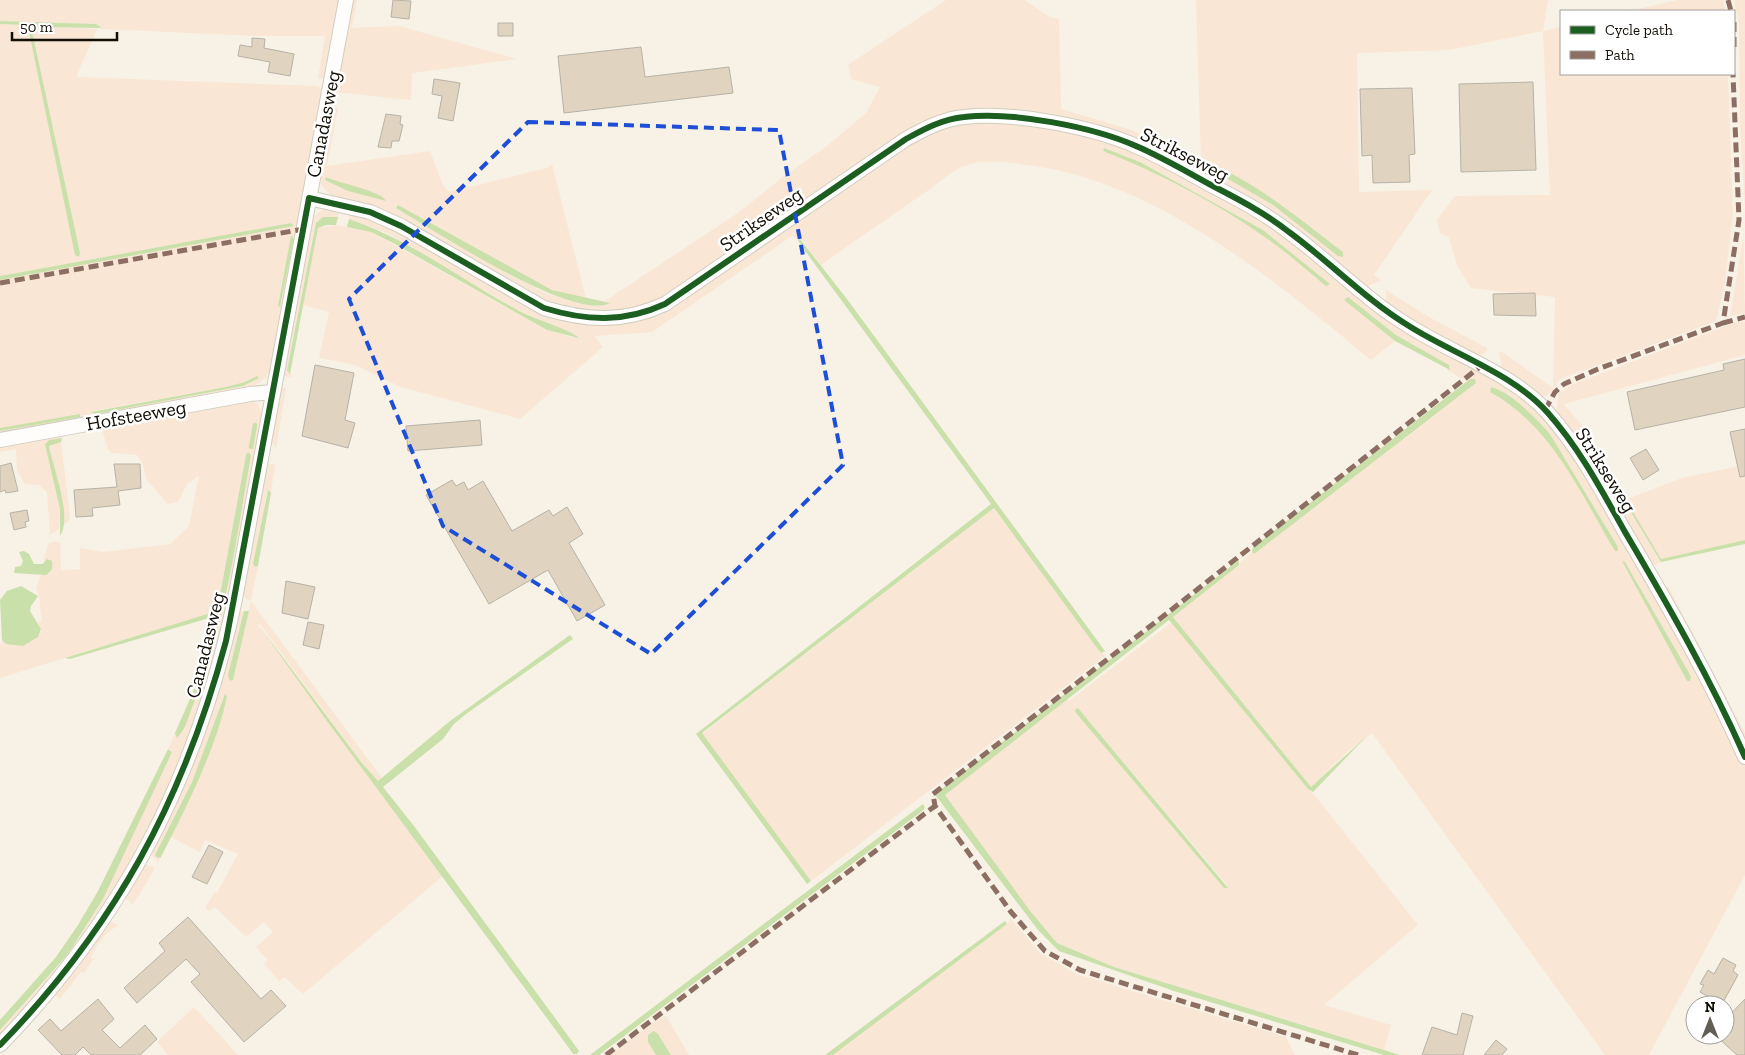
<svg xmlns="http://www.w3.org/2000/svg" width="1745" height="1055" font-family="'Zilla Slab',serif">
	<rect width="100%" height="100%" fill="#f7f2e5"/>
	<path fill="#fae6d4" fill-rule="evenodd" d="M0,0H341L327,77L318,79L325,36H258L102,29L96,24L0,21Z
		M350,0H357L352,28L399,26L517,59L412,73L411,100L334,92Z
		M946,0H1024L1050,17L1059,19L1061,109L1129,129L1201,160L1196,0H1548L1543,31L1561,27V74H1728L1733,212L1725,283L1716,321L1560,379C1554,387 1549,398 1538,397L1503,373L1499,352H1502L1553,388L1555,297L1471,288L1457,265L1449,237L1440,233L1437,220L1455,196L1550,195L1543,31L1449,50L1357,53L1359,192L1432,190L1374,275L1381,280L1364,288L1293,229L1130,139L950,115L664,300L619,314L556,308L331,196L322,186L320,180L331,107L338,108L327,166L430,151L443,185L449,192L547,168L552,164L586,299L561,293L539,284L398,205L396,208L545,293L587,304L610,302L605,301L738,213L783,177L827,146L866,113L880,87L851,79L848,65ZM1211,164C1258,189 1300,220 1342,252V257L1299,223Z
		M1678,0H1723L1725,11H1630Z
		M1734,0H1745V206L1740,126L1739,24Z
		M0,24L27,25L28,27L77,257L31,26L97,29L76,77L316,86L325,89L273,365L265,378L250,389L0,435V431L80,417L0,428V280L294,226L291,223L0,276ZM291,235L294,239L280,307L278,306ZM256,377V380L243,386L95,413L92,411L226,387L245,382Z
		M980,120L1022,123L1082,133L1132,148L1249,210L1285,234L1391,319L1522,395L1552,422L1565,438L1660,599L1729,731L1745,766V875L1649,1055H1605L1372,733L1348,751L1311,787L1173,617L1229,573L1252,552L1254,554L1258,551L1476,383L1475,379L1467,381L1447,370L1451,368L1449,365L1396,335L1349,298L1344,300L1395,341L1371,360C1275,280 1154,180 1027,165C1009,162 986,159 967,165C952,170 936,185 923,194C889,217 855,241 821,265L802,240L792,236L652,332L594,336L603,347L520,419L401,387L355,365L319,358L329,312L303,305L318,228L336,225L371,232L547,330L571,337H580L521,312L387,233L349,219V213L339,211L338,217H323L316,223L287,370L291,373V378L281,375L309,226C313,217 318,210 328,209C338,207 351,211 361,214C410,230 455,261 499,288C518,299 538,313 560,318C605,329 644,322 683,298L918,137L937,128ZM1104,148L1140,162L1263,230L1330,284L1326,285C1306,270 1287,252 1266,238C1219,204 1159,173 1105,152L1103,150ZM1491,387C1511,392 1536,419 1550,434L1618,547V551H1615C1580,492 1552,426 1490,392ZM1622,561L1625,562L1688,671L1691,677L1690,681H1687Z
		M1743,219L1745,313L1730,317L1743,239Z
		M1386,290L1427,316L1487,348V351L1476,359L1386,306Z
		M1736,322H1745V355L1564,404L1593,439L1578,444L1556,414L1559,393L1569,386Z
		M280,387L286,388L276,449L270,438Z
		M246,399L258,404L263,417L253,475L213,670L161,810L91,931L0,1039V1030L68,954L103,899L172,750L168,749L175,733L178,738L183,731L207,671L215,641L232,563L251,453L246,455L217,611L0,678V644L3,641L23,646L41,633V629L38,622L42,620C39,609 42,599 36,589L41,575H46L45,563L43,564L48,544L54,541L60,543L61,570L80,569V548L104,552L170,544L189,526L199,476L187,484L178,502L168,504L146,479L143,464L137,455L113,453L108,450L103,433L106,425Z
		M60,434L62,438L46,442L60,509L59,529L50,535L47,492L39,485L25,484L17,470L16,449L0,452V445Z
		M61,442L70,516L69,521L63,525L64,519L49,446Z
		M1601,453L1627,499L1682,478L1745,465V540L1661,559L1623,499L1661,562L1650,567L1591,466L1596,456Z
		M270,464H275L271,493L267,491L259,533L255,567L258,566L251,601L382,778L378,782L361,762L260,624L258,625L443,876L303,994L285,977L279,981L264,964L268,960L256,947L273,932L264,922L246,937L215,907L209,911L205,908L215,892L217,893L238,854L205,840L200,852L171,837L214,739L225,694L192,782L155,855L161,857L158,863L151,853L191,765L237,613L244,611L230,681L233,680L251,601L245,598L241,590L265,467Z
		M994,508L1105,656L811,881L702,734Z
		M1668,586L1745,733V748L1664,593Z
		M1172,622L1308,789L1312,792L1418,925L1324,1005L1391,1025L1384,1050L1114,967L1057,943L1031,912L946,798L944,794L946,792L1060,703L1067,698L1069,701ZM1078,708L1227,885L1225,889L1076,713Z
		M145,864L155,868L133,905L125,898Z
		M1011,919L1040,953L1076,974L1286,1037L1295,1055H833L1007,924Z
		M110,921L119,926C109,928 94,947 91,958H94L84,973L81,972L60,999L55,995Z
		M194,1007L238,1055H168L157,1042Z
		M666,1016L689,1055H671L658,1034L648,1035V1042L656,1055H610L655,1021Z"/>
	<path fill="#cae0aa" d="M0,21L96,24L102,28L31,27L80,253L79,257L75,255L28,27L26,25L0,24Z
		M1104,148L1140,162L1263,230L1330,284L1326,286C1306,270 1287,252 1266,238C1219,204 1159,173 1105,152L1103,150Z
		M1207,163C1253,179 1303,222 1343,252V257L1338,256L1273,205L1206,166Z
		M326,177C338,183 382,191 386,201L348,191L325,180Z
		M398,205L552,290L610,303C572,322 434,230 396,208Z
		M323,217H338L336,225H326L318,228L290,374L287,370L316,223Z
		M349,219C411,240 463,281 521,312C532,318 576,332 579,338L547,330L393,243L371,232L347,227Z
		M291,223L294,226L0,280V276Z
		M291,235L294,239L280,307L278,306Z
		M800,239L847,299L1105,651L1101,653L1094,644L994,508L702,733L811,881L807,884L696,734L991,504L800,244L798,240Z
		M1348,297L1396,335L1449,365L1450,370L1395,341L1344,300Z
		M257,376L259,378L243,386L95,414L91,412L226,387L245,382Z
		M1470,379H1475L1476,383L1258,551L1254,554L1252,552L1253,547Z
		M1491,387C1513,393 1535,418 1550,434L1618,547V551H1615C1580,493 1552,426 1490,392Z
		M80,414V417L0,431V428Z
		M62,438L61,442L49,446C53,468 73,517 60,536V509L45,444L49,440Z
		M248,452L251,455C236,540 225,628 192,708C188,718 185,731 177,738L175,733L202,671L216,616L70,659L65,658L217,611L246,455Z
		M268,490L271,493L258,566L255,567L253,564Z
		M1623,499L1626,500L1661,559L1745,540V544L1661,562Z
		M24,551L29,554L34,564H43L47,559L52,561C53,568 52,571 46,575L14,573L15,567L21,566L23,561L19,552Z
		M1239,560V565L1173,617L1311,787L1369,734L1313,792L1308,789L1169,620L945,795L1031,912L1057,943L1114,967L1400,1055H1384L1174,991L1059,951L1038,930L936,796V793Z
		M1622,561L1625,562L1688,671L1691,677L1690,681H1687Z
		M21,586L38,596L31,606L30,611L41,629L38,637L23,646L6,644L2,640L0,600L7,591Z
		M244,611H249L233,680L230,681L228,675Z
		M258,624L361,762L378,781L450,721L570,635L573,639L560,648L466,714L454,724L443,739L383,787L414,826L566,1033L579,1051L577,1054H573L566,1044L324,717Z
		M225,694L227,696C217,747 185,810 161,857L158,858L155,855L192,782Z
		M1078,708L1228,888H1224L1076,713L1075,710Z
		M168,749L172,752L103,899L68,954L0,1030V1020L56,957L78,925L98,891Z
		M923,804L925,808L921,812L599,1055H590Z
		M1005,921L1007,924L833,1055H825Z
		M654,1031L658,1034L671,1055H656L648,1042V1035Z"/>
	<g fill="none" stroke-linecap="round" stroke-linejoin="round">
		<path stroke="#cae0aa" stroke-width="4.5" d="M251,447L255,425"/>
	</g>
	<path fill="#e0d4c1" stroke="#b7b1a7" d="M393,0L411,1L409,19L391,17Z
		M498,23H513V36H498Z
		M252,38L265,39L264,48L294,54L290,76L268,72L270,62L238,56L240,45L252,47Z
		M641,47L645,77L729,67L733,93L564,113L558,56Z
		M434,79L460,83L453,121L438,118L442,96L432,94Z
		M1533,82L1536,170L1461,172L1459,84Z
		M1412,88L1415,154L1409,155L1410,182L1373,183L1372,155L1362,156L1360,89Z
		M386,114L401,116L400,124L403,125L399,141H392L391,148L378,147Z
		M1535,293L1536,316L1494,315L1493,294Z
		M1745,359V407L1635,430L1627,392L1724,370L1723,364Z
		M315,365L354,373L345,420L355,423L348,448L302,436Z
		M480,420L482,445L408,451L406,426Z
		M1745,429V476L1740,477L1730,432Z
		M1646,449L1659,470L1643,480L1630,458Z
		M11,463L18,491L6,493L5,490L0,492V466Z
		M114,464H140L141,488L118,491L120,505L92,508L93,516L76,517L74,490L117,487Z
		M452,480L456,486L464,482L468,490L483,481L512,531L549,510L553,516L567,507L583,534L569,543L605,605L577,621L548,570L489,604L426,495Z
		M27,510L29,521L25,522L26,527L14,530L10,513Z
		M286,581L315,587L308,619L282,613Z
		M308,622L324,625L319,649L303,645Z
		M209,845L223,852L207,884L192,877Z
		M188,917L261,999L271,990L286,1006L244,1042L191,982L200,974L186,959L137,1003L124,988L165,951L159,943Z
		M1723,958L1736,965L1733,971L1738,975L1722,1004L1700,992L1704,985L1700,984L1708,970L1714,974Z
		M98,999L114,1019L102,1030L120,1048L145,1025L157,1039L140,1055H91L83,1047L75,1055H62L38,1030L50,1019L61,1031Z
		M1745,999V1055H1737L1715,1035H1725V1020Z
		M1462,1013L1473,1016L1463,1055H1422L1432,1027L1457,1035Z
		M1496,1040L1507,1049L1502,1055H1484Z"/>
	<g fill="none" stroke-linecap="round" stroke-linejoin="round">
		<defs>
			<path id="minor" d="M309,198L370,212L401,226L544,308C586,321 624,323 665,304L906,139C924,129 943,119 964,117C1011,111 1093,127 1136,146C1162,157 1187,172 1211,185C1238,199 1265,213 1289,232C1330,262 1366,300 1409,326C1453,354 1514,374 1548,413C1580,449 1602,491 1625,532C1668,605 1711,680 1745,757
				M0,440L250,394L273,392
				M0,1045C125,916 198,775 235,599L346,0"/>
		</defs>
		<use href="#minor" stroke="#d1cdc1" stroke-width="16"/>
		<use href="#minor" stroke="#fefdfb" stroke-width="14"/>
		<path stroke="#8d6e63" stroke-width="5" stroke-dasharray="10 5" stroke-linecap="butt" d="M1728,0L1731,11
			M1734,22V49
			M0,283L304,229
			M1723,323L1745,317
			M1545,410L1555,392L1564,384L1598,369L1723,323L1739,220L1733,74
			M606,1055L935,806
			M1358,1055L1080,970L1045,951L1011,912L935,806L933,794L1166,614L1481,366"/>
		<defs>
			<path id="cycleway" d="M0,1045C115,927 183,801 226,641L309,198L370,212L401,226L544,308C586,321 624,323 665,304L906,139C924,129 943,119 964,117C1011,111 1093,127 1136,146C1162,157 1187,172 1211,185C1238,199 1265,213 1289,232C1330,262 1366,300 1409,326C1453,354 1514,374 1548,413C1580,449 1602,491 1625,532C1668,605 1711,680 1745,757"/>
		</defs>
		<use href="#cycleway" stroke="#fff" stroke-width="9"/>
		<use href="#cycleway" stroke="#1b5e20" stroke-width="6"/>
	</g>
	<path fill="none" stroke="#1d4ed8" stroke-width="4" stroke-dasharray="10 6" stroke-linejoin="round" d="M528,122L779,130L843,465L651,654L443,526L349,299Z"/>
	<g text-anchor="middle" stroke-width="5" stroke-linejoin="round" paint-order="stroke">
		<g font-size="20" fill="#130f06" stroke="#fff">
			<text transform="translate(323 124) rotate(-79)" y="7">Canadasweg</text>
			<text transform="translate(1185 154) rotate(27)" y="7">Strikseweg</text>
			<text transform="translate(761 219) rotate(-35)" y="7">Strikseweg</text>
			<text transform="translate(136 415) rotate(-10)" y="7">Hofsteeweg</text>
			<text transform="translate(1606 470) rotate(58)" y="7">Strikseweg</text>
			<text transform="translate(205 645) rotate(-76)" y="7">Canadasweg</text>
		</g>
	</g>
	<rect x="1560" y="10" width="175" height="65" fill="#ffffff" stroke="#a19f9b"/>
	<rect x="1570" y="26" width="25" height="8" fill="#1b5e20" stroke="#a19f9b"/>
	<text x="1605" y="35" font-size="15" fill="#130f06">Cycle path</text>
	<rect x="1570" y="51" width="25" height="8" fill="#8d6e63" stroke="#a19f9b"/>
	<text x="1605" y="60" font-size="15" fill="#130f06">Path</text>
	<g transform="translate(1710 1020)"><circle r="24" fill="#ffffff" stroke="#a19f9b"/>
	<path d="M0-4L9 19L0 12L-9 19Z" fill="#635e54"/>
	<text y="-8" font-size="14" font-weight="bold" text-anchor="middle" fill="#130f06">N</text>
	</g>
	<path d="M12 32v8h105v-8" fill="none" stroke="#130f06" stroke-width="2.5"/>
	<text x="20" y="32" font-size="15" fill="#130f06" stroke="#ffffff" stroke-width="4" paint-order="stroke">50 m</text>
</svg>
